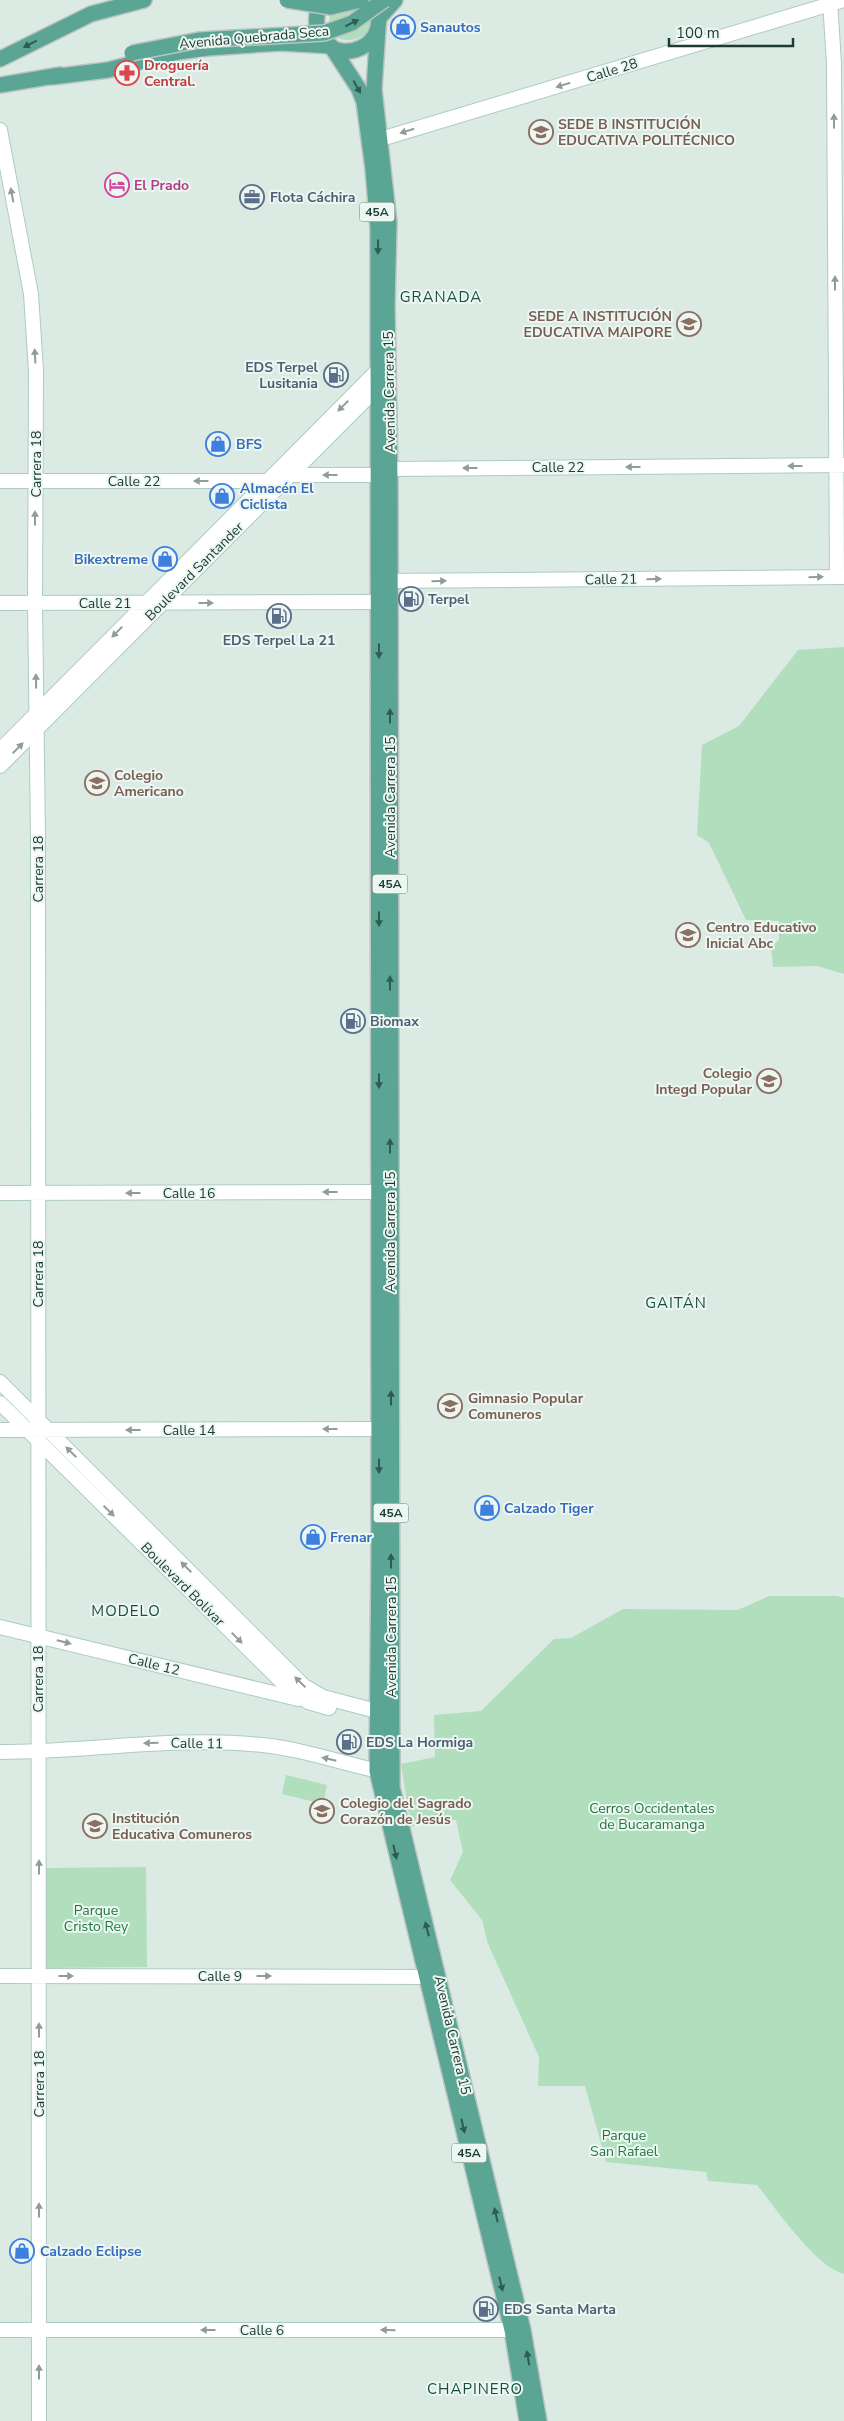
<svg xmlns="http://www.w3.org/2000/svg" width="844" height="2421" font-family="'Nunito Sans',sans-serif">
	<rect width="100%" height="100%" fill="#dceae4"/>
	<path fill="#b1dfbe" d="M354,1C358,5 366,10 368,15C383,44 317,54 331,12Z
		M844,647V974L817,966L773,967L771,947L779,940V921L746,920L709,843L697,835L702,745L739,726L798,650Z
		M769,1596H837L844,1598V2274C816,2268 775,2207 757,2185L708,2181L706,2172L606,2162L585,2086H538L539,2057L488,1944L482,1920L450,1880L463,1852L456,1820L432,1821L411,1827L401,1764L435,1757L434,1715L481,1711L554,1639L571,1638L623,1609L738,1610Z
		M286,1775L327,1785L323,1804L282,1794Z
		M146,1867L147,1967L46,1968L45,1868Z"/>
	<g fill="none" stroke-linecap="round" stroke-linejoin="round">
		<defs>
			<path id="secondary" d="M830,0L834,64L837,577
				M0,130L31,294L36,371L35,603L38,838L39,2421
				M381,139L844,0
				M273,475H379L393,469L844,465
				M0,481H267
				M380,581L844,577
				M0,603L389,602
				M0,750L377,371
				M0,766L383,382
				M0,1193L379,1192
				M0,1382L304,1686L323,1697L388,1714
				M0,1403L289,1689L308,1702L329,1708
				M0,1430L379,1429
				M0,1627L298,1699
				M0,1752C87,1752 174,1736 262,1745C304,1749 347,1765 388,1773
				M0,1976L437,1977
				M0,2330H522"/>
			<path id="primary" d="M323,0C317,9 315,19 318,30C331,72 400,46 372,0
				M379,18L395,0
				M378,28L374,89L389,222L387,305L390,478L392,1787L523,2330L539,2421
				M331,46L359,89L364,102L373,169L378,228L379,1549L377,1771L512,2330L527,2421
				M0,59L91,14L144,0
				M52,77L108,70L178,52L208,48L281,43L331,46
				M0,85L60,75"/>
		</defs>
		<use href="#secondary" stroke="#aecbc1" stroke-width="16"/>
		<use href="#primary" stroke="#bbc4c2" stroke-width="18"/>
		<use href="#secondary" stroke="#fff" stroke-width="14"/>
		<use href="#primary" stroke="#5aa593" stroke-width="15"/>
		<defs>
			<path id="primary-bridge" d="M287,0L331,7L361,0
				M132,53L199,40L324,33L352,23L384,0"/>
		</defs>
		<use href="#primary-bridge" stroke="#bbc4c2" stroke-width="18" stroke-linecap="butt"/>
		<use href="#primary-bridge" stroke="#5aa593" stroke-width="15"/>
	</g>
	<defs><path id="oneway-solid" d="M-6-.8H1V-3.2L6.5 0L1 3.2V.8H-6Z" transform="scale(1.25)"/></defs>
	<g fill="#2f5b50">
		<use href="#oneway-solid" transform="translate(352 23) rotate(-26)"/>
		<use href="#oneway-solid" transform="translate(30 44) rotate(153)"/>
		<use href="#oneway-solid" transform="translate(357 87) rotate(61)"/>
		<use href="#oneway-solid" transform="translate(378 247) rotate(91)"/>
		<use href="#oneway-solid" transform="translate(379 651) rotate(90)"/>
		<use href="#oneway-solid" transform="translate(390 716) rotate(-90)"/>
		<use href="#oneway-solid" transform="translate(379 919) rotate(90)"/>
		<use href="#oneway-solid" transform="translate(390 983) rotate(-90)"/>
		<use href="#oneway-solid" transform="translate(379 1081) rotate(90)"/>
		<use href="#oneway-solid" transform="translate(390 1146) rotate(-90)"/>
		<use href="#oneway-solid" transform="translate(391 1398) rotate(-90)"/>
		<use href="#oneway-solid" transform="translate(379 1466) rotate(90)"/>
		<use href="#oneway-solid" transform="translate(391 1561) rotate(-90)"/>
		<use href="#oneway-solid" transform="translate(395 1852) rotate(77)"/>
		<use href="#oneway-solid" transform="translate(427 1929) rotate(-104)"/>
		<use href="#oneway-solid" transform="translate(463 2126) rotate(77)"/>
		<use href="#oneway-solid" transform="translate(496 2215) rotate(-103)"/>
		<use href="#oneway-solid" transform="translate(501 2284) rotate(76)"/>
		<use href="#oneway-solid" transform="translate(528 2358) rotate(-100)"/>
	</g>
	<g fill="#8e9d99">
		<use href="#oneway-solid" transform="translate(563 85) rotate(163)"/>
		<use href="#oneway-solid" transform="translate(834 121) rotate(-90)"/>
		<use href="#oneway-solid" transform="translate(407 131) rotate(163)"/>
		<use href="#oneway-solid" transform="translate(12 195) rotate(-101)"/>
		<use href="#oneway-solid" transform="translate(835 283) rotate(-90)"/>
		<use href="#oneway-solid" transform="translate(35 356) rotate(-93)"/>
		<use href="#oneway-solid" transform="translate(343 406) rotate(135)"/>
		<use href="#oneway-solid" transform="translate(795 466) rotate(180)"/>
		<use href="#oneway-solid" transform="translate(633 467) rotate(180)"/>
		<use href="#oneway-solid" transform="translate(470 468) rotate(180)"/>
		<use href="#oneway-solid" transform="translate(330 475) rotate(-180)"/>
		<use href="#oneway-solid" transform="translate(201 481) rotate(180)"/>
		<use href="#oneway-solid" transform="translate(35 518) rotate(-90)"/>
		<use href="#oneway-solid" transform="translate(816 577) rotate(-1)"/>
		<use href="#oneway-solid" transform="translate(654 579) rotate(-1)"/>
		<use href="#oneway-solid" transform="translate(439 581) rotate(-1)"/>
		<use href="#oneway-solid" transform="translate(206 603)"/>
		<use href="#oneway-solid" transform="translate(117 632) rotate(135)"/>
		<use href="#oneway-solid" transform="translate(36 681) rotate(-91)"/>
		<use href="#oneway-solid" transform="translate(18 748) rotate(-45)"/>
		<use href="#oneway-solid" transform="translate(330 1192) rotate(180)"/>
		<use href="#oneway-solid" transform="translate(133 1193) rotate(180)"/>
		<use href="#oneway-solid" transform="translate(330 1429) rotate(180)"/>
		<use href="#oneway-solid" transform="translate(133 1430) rotate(180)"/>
		<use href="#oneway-solid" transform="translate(71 1452) rotate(-135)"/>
		<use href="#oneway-solid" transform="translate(109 1511) rotate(44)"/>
		<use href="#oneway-solid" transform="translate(186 1567) rotate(-135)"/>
		<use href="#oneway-solid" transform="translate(237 1638) rotate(45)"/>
		<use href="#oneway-solid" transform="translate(64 1642) rotate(14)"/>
		<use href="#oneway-solid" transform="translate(300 1682) rotate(-136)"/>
		<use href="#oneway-solid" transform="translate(151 1743) rotate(179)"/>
		<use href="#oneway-solid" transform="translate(329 1759) rotate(-167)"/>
		<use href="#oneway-solid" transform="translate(39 1867) rotate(-90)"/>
		<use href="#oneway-solid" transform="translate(66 1976)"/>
		<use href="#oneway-solid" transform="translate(264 1976)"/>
		<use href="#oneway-solid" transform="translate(39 2030) rotate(-90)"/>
		<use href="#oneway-solid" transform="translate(39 2210) rotate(-90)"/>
		<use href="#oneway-solid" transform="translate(208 2330) rotate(180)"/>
		<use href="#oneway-solid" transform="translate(388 2330) rotate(-179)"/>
		<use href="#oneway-solid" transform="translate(39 2372) rotate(-90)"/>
	</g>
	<defs>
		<symbol id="shop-ring" viewBox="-11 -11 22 22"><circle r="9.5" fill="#ecf7f1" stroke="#3f7fe0" stroke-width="1.5"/><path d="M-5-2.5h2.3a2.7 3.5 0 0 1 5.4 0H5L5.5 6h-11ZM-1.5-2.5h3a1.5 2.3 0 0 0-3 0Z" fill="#3f7fe0"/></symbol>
		<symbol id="pharmacy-ring" viewBox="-11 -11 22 22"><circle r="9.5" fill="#ecf7f1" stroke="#e0444e" stroke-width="1.5"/><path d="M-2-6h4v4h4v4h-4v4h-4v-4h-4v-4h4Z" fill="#e0444e"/></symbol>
		<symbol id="school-ring" viewBox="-11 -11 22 22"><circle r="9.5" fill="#ecf7f1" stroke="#8d6e63" stroke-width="1.5"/><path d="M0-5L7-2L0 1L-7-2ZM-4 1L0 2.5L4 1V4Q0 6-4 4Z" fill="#8d6e63"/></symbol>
		<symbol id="hotel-ring" viewBox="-11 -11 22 22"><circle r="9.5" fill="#ecf7f1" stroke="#d1479c" stroke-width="1.5"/><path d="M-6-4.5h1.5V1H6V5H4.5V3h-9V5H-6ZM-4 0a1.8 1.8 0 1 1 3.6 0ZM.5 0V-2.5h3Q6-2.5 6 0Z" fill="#d1479c"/></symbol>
		<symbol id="office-ring" viewBox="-11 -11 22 22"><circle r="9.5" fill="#ecf7f1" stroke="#5c6f8a" stroke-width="1.5"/><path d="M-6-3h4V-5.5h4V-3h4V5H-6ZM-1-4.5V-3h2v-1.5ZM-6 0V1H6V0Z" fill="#5c6f8a"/></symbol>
		<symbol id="fuel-ring" viewBox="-11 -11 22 22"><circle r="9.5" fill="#ecf7f1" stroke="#5c6f8a" stroke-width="1.5"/><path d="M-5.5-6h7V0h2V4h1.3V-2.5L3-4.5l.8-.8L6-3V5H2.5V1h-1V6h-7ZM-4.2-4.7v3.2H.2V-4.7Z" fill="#5c6f8a"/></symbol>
	</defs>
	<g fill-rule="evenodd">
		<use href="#shop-ring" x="389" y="13" width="28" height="28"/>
		<use href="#pharmacy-ring" x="113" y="59" width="28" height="28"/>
		<use href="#school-ring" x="527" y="118" width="28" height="28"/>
		<use href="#hotel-ring" x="103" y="171" width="28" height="28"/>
		<use href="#office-ring" x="238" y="183" width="28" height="28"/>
		<use href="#school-ring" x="675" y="310" width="28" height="28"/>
		<use href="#fuel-ring" x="322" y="361" width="28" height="28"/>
		<use href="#shop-ring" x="204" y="430" width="28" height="28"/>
		<use href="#shop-ring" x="208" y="482" width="28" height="28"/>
		<use href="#shop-ring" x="151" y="545" width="28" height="28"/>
		<use href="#fuel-ring" x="397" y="585" width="28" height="28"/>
		<use href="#fuel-ring" x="265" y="602" width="28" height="28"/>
		<use href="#school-ring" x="83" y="769" width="28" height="28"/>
		<use href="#school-ring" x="674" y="921" width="28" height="28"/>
		<use href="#fuel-ring" x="339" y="1007" width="28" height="28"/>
		<use href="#school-ring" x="755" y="1067" width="28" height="28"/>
		<use href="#school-ring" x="436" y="1392" width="28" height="28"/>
		<use href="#shop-ring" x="473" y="1494" width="28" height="28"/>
		<use href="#shop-ring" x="299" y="1523" width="28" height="28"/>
		<use href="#fuel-ring" x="335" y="1728" width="28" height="28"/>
		<use href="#school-ring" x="308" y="1797" width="28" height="28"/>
		<use href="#school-ring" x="81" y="1812" width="28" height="28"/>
		<use href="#shop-ring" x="8" y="2237" width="28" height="28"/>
		<use href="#fuel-ring" x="472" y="2295" width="28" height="28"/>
	</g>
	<g text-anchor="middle" stroke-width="4" stroke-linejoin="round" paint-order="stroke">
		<g fill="#ecf7f1" stroke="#5a736c" stroke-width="1">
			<rect x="359.5" y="202.5" width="35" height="19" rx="4"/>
			<rect x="372.5" y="874.5" width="35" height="19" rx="4"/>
			<rect x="373.5" y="1503.5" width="35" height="19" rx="4"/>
			<rect x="451.5" y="2143.5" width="35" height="19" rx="4"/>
		</g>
		<g font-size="12" font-weight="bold" fill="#1c3b33">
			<text x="377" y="216">45A</text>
			<text x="390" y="888">45A</text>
			<text x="391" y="1517">45A</text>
			<text x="469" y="2157">45A</text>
		</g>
		<g font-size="14" font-weight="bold" fill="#366cbe" stroke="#ecf7f1" text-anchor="start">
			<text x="420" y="32">Sanautos</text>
			<text x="236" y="449">BFS</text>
			<text x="240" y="493">Almacén El<tspan x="240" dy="16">Ciclista</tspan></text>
			<text x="148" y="564" text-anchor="end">Bikextreme</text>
			<text x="504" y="1513">Calzado Tiger</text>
			<text x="330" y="1542">Frenar</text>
			<text x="40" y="2256">Calzado Eclipse</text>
		</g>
		<g font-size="14" fill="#1c3b33" stroke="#ecf7f1">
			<text transform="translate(254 37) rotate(-5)" y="5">Avenida Quebrada Seca</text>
			<text transform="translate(612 70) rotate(-17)" y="5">Calle 28</text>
			<text transform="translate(389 392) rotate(-91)" y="5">Avenida Carrera 15</text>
			<text transform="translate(36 464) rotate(-90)" y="5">Carrera 18</text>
			<text x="558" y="472">Calle 22</text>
			<text x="134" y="486">Calle 22</text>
			<text transform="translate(194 571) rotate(-45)" y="5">Boulevard Santander</text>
			<text transform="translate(611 579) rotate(-1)" y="5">Calle 21</text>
			<text x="105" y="608">Calle 21</text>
			<text transform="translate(390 797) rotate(-90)" y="5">Avenida Carrera 15</text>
			<text transform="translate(38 869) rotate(-90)" y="5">Carrera 18</text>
			<text x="189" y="1198">Calle 16</text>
			<text transform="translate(390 1232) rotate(-90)" y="5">Avenida Carrera 15</text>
			<text transform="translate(38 1274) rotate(-90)" y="5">Carrera 18</text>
			<text x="189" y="1435">Calle 14</text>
			<text transform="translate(183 1584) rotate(45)" y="5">Boulevard Bolívar</text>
			<text transform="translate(391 1637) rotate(-90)" y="5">Avenida Carrera 15</text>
			<text transform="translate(154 1664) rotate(14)" y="5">Calle 12</text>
			<text transform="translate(38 1679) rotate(-90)" y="5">Carrera 18</text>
			<text transform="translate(197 1743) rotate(1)" y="5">Calle 11</text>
			<text x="220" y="1981">Calle 9</text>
			<text transform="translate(453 2035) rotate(77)" y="5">Avenida Carrera 15</text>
			<text transform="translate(39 2084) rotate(-90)" y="5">Carrera 18</text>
			<text x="262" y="2335">Calle 6</text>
		</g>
		<g font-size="14" font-weight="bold" fill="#be3a42" stroke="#ecf7f1" text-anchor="start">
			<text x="144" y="70">Droguería<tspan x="144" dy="16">Central.</tspan></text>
		</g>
		<g font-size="14" font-weight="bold" fill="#785e54" stroke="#ecf7f1" text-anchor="start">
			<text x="558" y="129">SEDE B INSTITUCIÓN<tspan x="558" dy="16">EDUCATIVA POLITÉCNICO</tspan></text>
			<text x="672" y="321" text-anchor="end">SEDE A INSTITUCIÓN<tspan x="672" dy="16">EDUCATIVA MAIPORE</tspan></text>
			<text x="114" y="780">Colegio<tspan x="114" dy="16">Americano</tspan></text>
			<text x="706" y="932">Centro Educativo<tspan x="706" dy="16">Inicial Abc</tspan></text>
			<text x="752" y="1078" text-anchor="end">Colegio<tspan x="752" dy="16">Integd Popular</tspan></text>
			<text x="468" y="1403">Gimnasio Popular<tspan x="468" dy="16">Comuneros</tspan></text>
			<text x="340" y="1808">Colegio del Sagrado<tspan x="340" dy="16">Corazón de Jesús</tspan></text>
			<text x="112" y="1823">Institución<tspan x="112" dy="16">Educativa Comuneros</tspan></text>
		</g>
		<g font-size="14" font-weight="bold" fill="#b23c85" stroke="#ecf7f1" text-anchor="start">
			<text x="134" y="190">El Prado</text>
		</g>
		<g font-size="14" font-weight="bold" fill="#4e5e75" stroke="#ecf7f1" text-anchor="start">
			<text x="270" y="202">Flota Cáchira</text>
			<text x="318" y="372" text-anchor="end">EDS Terpel<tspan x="318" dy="16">Lusitania</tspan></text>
			<text x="428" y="604">Terpel</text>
			<text x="279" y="645" text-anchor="middle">EDS Terpel La 21</text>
			<text x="370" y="1026">Biomax</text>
			<text x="366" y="1747">EDS La Hormiga</text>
			<text x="504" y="2314">EDS Santa Marta</text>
		</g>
		<g font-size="14" fill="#227643" stroke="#ecf7f1">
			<text x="652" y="1813">Cerros Occidentales<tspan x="652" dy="16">de Bucaramanga</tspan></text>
			<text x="96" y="1915">Parque<tspan x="96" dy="16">Cristo Rey</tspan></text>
			<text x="624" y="2140">Parque<tspan x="624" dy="16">San Rafael</tspan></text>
		</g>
		<g font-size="15" letter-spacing="1" fill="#164e41" stroke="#ecf7f1">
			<text x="441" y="302">GRANADA</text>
			<text x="676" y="1308">GAITÁN</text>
			<text x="126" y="1616">MODELO</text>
			<text x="475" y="2394">CHAPINERO</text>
		</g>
	</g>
	<path d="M669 38v8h124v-8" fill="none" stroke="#1c3b33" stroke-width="2.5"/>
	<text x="676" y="38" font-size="15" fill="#1c3b33" stroke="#ecf7f1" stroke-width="4" paint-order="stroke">100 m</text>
</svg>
